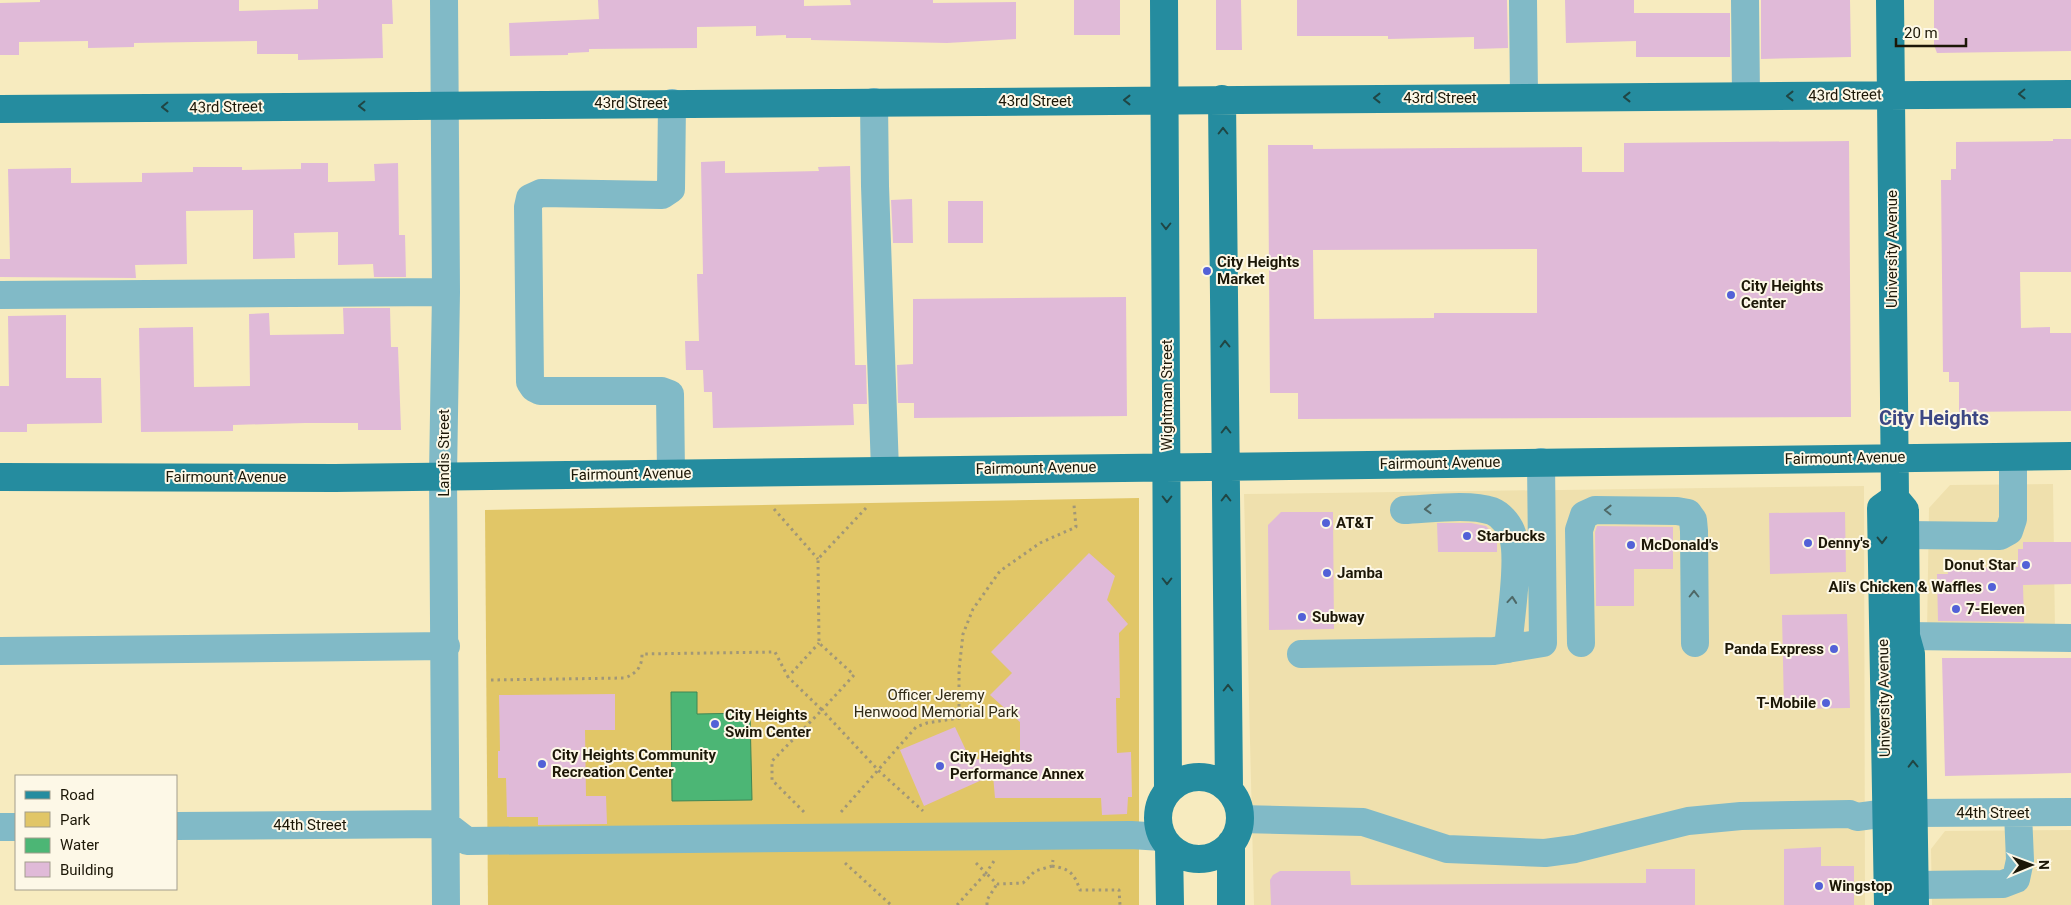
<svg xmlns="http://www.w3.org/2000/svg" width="2071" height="905" font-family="Roboto,sans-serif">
	<rect width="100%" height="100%" fill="#f7ebbf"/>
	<path fill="#efe0ad" d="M2053,484L2055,631L1927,632L1929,508L1950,485Z
		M1864,486L1865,905H1254L1244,494Z
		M2071,830V905H1932L1931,849L1945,831Z"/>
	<path fill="#e1c667" d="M1139,498V905H488L485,510Z"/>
	<path fill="#4cb675" stroke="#3e8654" d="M671,692H697V714L750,713L752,800L672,801Z"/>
	<path fill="#e0bad8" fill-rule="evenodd" d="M40,0H239V11L318,9V0H392L393,24H382L383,58L298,60V54H257V41L134,43V47L88,48V41L19,42V55H0V3L40,2Z
		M598,0H804V6L851,5L850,0H933V3L1016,2V39L947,43L811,40V38H786V35L756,36V26L697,27V48L589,49V52L568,53V55L510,56L509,23L599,19Z
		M1074,0H1120V35H1074Z
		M1216,0H1241L1242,50H1216Z
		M1297,0H1507L1508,48L1474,49V37L1388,39V36H1297Z
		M1565,0H1634V13H1730V57H1636V41L1566,43Z
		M1761,0H1850L1851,57L1761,59Z
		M1934,0H2071V51L1937,53L1934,45Z
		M2053,139H2071V272H2020L2021,328L2050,327V333H2071V411L1959,412V382H1949V372H1943L1941,180H1951V169H1956V142L2053,141Z
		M1849,141L1851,417L1298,419V393H1270L1268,145H1313V149L1582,147V172H1624V143ZM1537,249V313H1434V318L1314,319L1313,250Z
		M725,161V173L819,171L818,167L850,166L855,365H866L867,404H853L854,425L713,428L712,392H704L703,370H686L685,341H699L697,274H703L701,162Z
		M301,163H328V182L375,181L374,164L398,163L399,235H405L406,277H374L373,264L338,265V232L294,233L295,258L253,259V210L186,211L187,264L135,265L136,278L0,277V259H10L8,169L71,168V183L142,182V173L193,172V167H242V170L301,169Z
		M912,199L913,243H893L891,200Z
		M948,201H983V243H948Z
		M1126,297L1127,416L914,418V403H898L897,365L913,364V299Z
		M343,308H390L391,347H398L401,430H358V423H305L233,425V431L141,432L139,328L193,327L194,387L250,386L249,314L269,313L270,335L344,334Z
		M66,315V378H101L102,423L27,424V432H0V386H9L8,316Z
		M1281,512H1333L1334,629L1269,630L1268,525Z
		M1845,512L1846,572L1770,574L1769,513Z
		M1437,523H1471L1486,526L1497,538V552H1438Z
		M1597,526L1673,527V569H1634V606H1596L1595,532Z
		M2023,542H2071V584L2023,585L2024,622L1938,621L1937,574H1948L1947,568L2018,567V549H2023Z
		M1089,553L1115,576L1107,600L1128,624L1119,633L1120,698H1116L1117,753L1131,752L1132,797H1128L1127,814L1102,815L1101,798H995L993,775L924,806L900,750L955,727L970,759L1020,760V722L990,695L1012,673L991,652Z
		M1847,614L1850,708L1784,709L1782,615Z
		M1942,658H2071V773L1945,776Z
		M615,694V730H585L586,796H606L607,824L538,825V817H507L506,778H498V751H500L499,695Z
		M1821,847V866H1854V905H1784V849Z
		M1646,869H1695V905H1271L1270,880L1273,875L1280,871H1350L1351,885L1646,883Z"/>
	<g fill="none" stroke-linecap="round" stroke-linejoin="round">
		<path stroke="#a19777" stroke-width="3" stroke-dasharray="2.5 4" stroke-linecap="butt" d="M866,508L818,559L819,643L854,675L822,710L879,771L923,811
			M774,509L818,559
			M491,680L625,678C637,673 642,667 642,654L775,652L788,677
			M804,812L772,780V761L822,710L788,677L819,643
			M841,812L916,727L927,723L959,718V670L963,634L973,609L1000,571L1040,543L1076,527L1074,505
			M845,863L891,905
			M976,863L986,873L994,861
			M1052,866C1070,869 1074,873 1080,890H1119L1120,905
			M957,905L986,873L997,884L1023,883L1035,871L1052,866L1053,860
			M987,905V900L997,884"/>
		<path stroke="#81bac7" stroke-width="28" d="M444,0L446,292L443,475L446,905
			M1523,0L1524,97
			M1745,0L1746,96
			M874,102L875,186L885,470
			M0,295L446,292
			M671,473L670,394L662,391H540L534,388L530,382L528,207L530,198L541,193L662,195L671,189L672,103
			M1404,510C1429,509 1469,503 1492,511C1502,515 1511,527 1513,537C1520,560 1510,622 1508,649
			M1905,535L2000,536L2009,531L2013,519V457
			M1906,636L2071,638
			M1581,643L1579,530L1584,515L1595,510L1677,511L1688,513L1693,520L1694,531L1695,643
			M0,651L446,646
			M1301,654L1494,651L1543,643L1541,462
			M1914,813L2071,812
			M1240,819L1363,822L1447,849L1545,853L1575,849L1688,821L1741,816L1850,814L1857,817L1887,813
			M176,826L445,824L467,841L1131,835L1162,837
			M0,827H16
			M1915,885L2003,884L2016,879L2020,860L2018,813"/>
		<path stroke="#258c9f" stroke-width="28" d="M1164,0L1168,790
			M1890,0L1895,498L1905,510L1906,636L1911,654L1915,905
			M1222,99L1229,789
			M0,109L2071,94
			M0,477L335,478L2071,456
			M1158 818a41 41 0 1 1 82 0a41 41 0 1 1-82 0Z
			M1169,847L1170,905
			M1231,905V843
			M1888,905L1881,508L1895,498"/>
	</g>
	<defs><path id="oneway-chevron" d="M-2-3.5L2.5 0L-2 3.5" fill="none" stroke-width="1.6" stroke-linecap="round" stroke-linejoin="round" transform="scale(1.25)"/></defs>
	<g stroke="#204644">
		<use href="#oneway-chevron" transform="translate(2022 94) rotate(179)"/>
		<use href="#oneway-chevron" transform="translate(1790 96) rotate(180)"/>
		<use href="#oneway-chevron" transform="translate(1627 97) rotate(180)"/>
		<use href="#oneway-chevron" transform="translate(1377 98) rotate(180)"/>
		<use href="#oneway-chevron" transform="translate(1127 100) rotate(180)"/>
		<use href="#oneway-chevron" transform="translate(362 106) rotate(179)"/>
		<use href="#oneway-chevron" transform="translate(165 107) rotate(179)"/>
		<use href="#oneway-chevron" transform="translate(1223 131) rotate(-90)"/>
		<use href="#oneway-chevron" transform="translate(1166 226) rotate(90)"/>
		<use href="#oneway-chevron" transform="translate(1225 344) rotate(-91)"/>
		<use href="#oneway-chevron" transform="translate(1226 430) rotate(-90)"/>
		<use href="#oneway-chevron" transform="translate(1226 498) rotate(-90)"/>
		<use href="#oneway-chevron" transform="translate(1167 499) rotate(90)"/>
		<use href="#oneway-chevron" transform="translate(1882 540) rotate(89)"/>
		<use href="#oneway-chevron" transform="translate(1167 581) rotate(90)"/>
		<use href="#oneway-chevron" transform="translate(1228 688) rotate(-90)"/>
		<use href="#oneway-chevron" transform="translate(1913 764) rotate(-91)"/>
	</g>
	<g stroke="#4e6867">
		<use href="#oneway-chevron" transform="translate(1428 509) rotate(178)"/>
		<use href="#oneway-chevron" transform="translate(1608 510) rotate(-179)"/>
		<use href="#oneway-chevron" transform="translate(1694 594) rotate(-90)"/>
		<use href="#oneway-chevron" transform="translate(1512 600) rotate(-85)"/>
	</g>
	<g fill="#5361d7" stroke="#fdf8e7" stroke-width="2">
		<circle cx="1207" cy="271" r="5"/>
		<circle cx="1731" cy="295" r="5"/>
		<circle cx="1326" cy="523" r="5"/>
		<circle cx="1467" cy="536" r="5"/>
		<circle cx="1808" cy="543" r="5"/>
		<circle cx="1631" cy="545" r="5"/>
		<circle cx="2026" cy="565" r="5"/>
		<circle cx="1327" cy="573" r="5"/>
		<circle cx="1992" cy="587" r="5"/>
		<circle cx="1956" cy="609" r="5"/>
		<circle cx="1302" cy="617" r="5"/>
		<circle cx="1834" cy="649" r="5"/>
		<circle cx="1826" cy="703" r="5"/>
		<circle cx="715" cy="724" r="5"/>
		<circle cx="542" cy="764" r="5"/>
		<circle cx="940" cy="766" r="5"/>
		<circle cx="1819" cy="886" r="5"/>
	</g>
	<g text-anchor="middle" stroke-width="4" stroke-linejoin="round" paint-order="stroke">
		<g font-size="15" fill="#1c1707" stroke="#fdf8e7">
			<text transform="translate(1845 95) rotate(-1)" y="5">43rd Street</text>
			<text x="1440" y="103">43rd Street</text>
			<text x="1035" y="106">43rd Street</text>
			<text x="631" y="108">43rd Street</text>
			<text transform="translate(226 107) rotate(-1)" y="5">43rd Street</text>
			<text transform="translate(1892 249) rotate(-90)" y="5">University Avenue</text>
			<text transform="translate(1167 395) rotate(-90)" y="5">Wightman Street</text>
			<text transform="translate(444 453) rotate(-90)" y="5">Landis Street</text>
			<text transform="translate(1845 458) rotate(-1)" y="5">Fairmount Avenue</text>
			<text transform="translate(1440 463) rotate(-1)" y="5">Fairmount Avenue</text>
			<text transform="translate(1036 468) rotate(-1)" y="5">Fairmount Avenue</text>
			<text transform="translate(631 474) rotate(-1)" y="5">Fairmount Avenue</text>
			<text x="226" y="482">Fairmount Avenue</text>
			<text transform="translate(1884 698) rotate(-91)" y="5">University Avenue</text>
			<text x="1993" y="818">44th Street</text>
			<text x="310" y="830">44th Street</text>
		</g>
		<g font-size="15" font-weight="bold" fill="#1c1707" stroke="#fdf8e7" text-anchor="start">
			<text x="1217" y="267">City Heights<tspan x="1217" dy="17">Market</tspan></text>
			<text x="1741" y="291">City Heights<tspan x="1741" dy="17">Center</tspan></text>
			<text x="1336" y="528">AT&amp;T</text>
			<text x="1477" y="541">Starbucks</text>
			<text x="1818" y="548">Denny's</text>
			<text x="1641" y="550">McDonald's</text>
			<text x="2016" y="570" text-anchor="end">Donut Star</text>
			<text x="1337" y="578">Jamba</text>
			<text x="1982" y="592" text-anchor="end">Ali's Chicken &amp; Waffles</text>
			<text x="1966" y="614">7-Eleven</text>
			<text x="1312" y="622">Subway</text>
			<text x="1824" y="654" text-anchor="end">Panda Express</text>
			<text x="1816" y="708" text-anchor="end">T-Mobile</text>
			<text x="725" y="720">City Heights<tspan x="725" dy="17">Swim Center</tspan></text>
			<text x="552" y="760">City Heights Community<tspan x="552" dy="17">Recreation Center</tspan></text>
			<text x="950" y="762">City Heights<tspan x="950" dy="17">Performance Annex</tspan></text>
			<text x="1829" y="891">Wingstop</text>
		</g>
		<g font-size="15" fill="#302a16" stroke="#fdf8e7">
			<text x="936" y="700">Officer Jeremy<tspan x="936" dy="17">Henwood Memorial Park</tspan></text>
		</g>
		<g font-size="20" font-weight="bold" fill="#3c4783" stroke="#fdf8e7">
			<text x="1934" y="425">City Heights</text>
		</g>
	</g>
	<rect x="15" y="775" width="162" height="115" fill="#fdf8e7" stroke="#a39e8d"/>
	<rect x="25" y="791" width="25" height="8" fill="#258c9f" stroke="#a39e8d"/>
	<text x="60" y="800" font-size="15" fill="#1c1707">Road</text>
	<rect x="25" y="812" width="25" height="15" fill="#e1c667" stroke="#a39e8d"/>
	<text x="60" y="825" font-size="15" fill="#1c1707">Park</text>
	<rect x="25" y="838" width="25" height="15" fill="#4cb675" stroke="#a39e8d"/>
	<text x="60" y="850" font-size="15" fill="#1c1707">Water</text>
	<rect x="25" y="862" width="25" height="15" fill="#e0bad8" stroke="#a39e8d"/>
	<text x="60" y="875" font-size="15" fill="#1c1707">Building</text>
	<g transform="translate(2031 865) rotate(89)" stroke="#fdf8e7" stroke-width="4" paint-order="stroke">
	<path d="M0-4L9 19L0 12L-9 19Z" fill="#1c1707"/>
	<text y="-8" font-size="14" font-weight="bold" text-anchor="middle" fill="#1c1707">N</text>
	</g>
	<path d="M1896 38v8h70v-8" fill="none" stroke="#1c1707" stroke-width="2.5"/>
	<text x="1904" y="38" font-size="15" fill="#1c1707" stroke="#fdf8e7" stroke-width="4" paint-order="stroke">20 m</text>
</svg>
